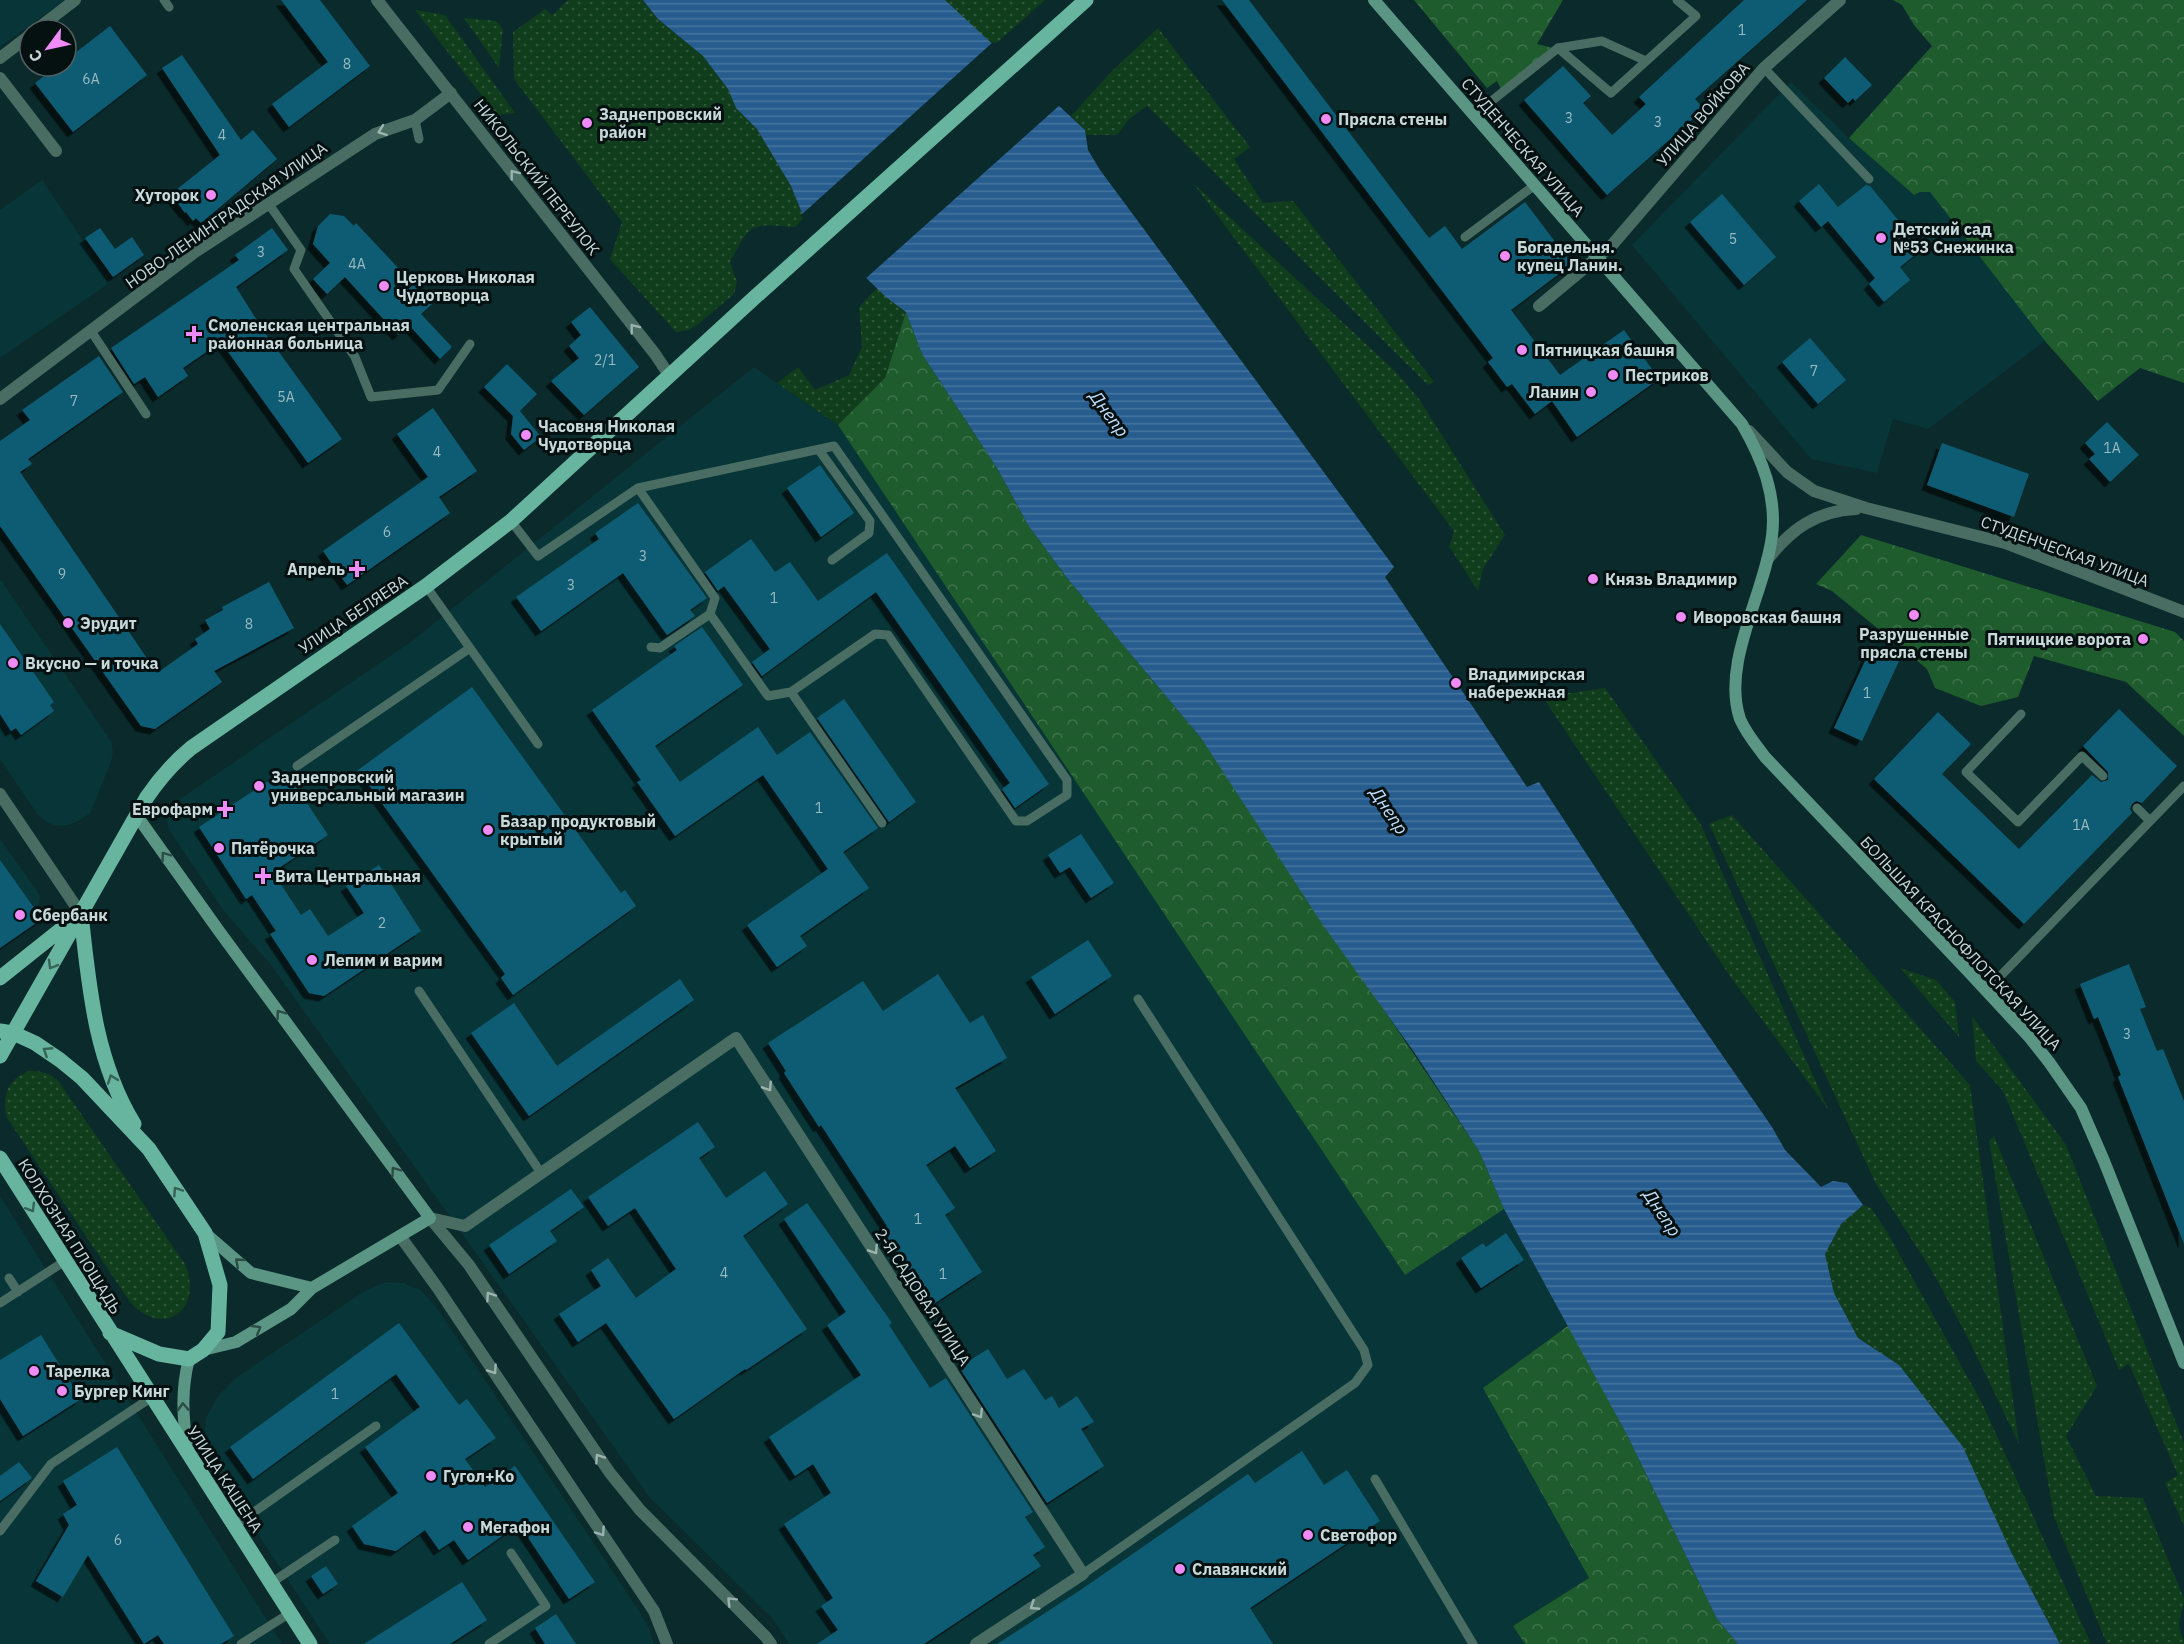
<svg xmlns="http://www.w3.org/2000/svg" width="2184" height="1644" font-family="'IBM Plex Sans',sans-serif">
	<defs>
		<pattern id="grass-dots" width="8" height="8" patternUnits="userSpaceOnUse" patternTransform="scale(1.5)"><rect width="8" height="8" fill="#103d1b"/><path d="M2 2h.1M6 6h.1" fill="none" stroke="#31583c" stroke-width="1.8" stroke-linecap="round"/></pattern>
		<pattern id="forest-crowns" width="20" height="18" patternUnits="userSpaceOnUse" patternTransform="scale(1.5)"><rect width="20" height="18" fill="#1f5c2d"/><path d="M2 6a3 3 0 1 1 6 0M12 15a3 3 0 1 1 6 0" fill="none" stroke="#3e734b"/></pattern>
		<pattern id="water-rules" width="6" height="5" patternUnits="userSpaceOnUse" patternTransform="scale(1.5)"><rect width="6" height="5" fill="#275d8e"/><path d="M0 2.5h6" fill="none" stroke="#45749d"/></pattern>
		<filter id="shadow"><feDropShadow dx="-5.5" dy="5.5" stdDeviation="0" flood-color="#0009"/></filter>
	</defs>
	<rect width="100%" height="100%" fill="#0b2a2b"/>
	<path fill="#083537" d="M0,0H65L0,47Z
		M1791,82L1849,138L1914,195L1920,192H1930L2045,341L1928,429L1893,419L1877,473L1811,459L1632,245Z
		M42,180L111,282L0,358V210Z
		M754,367L838,425L1405,1275L1504,1209L1569,1325L1483,1388L1589,1578L1513,1626L1525,1644H789L773,1619L650,1498L271,965L224,911L169,830L167,819L170,809L180,799L412,641Z
		M0,579L111,741L113,752L111,762L93,806L90,813L80,820L69,825L58,826L48,823L38,815L0,759Z
		M0,839L40,895L37,922L0,948Z
		M0,1196L282,1644H0Z
		M386,1282L404,1283L421,1290L434,1304L641,1614L649,1628L654,1644H330L212,1464L204,1439L206,1418L218,1396L237,1377L366,1290Z"/>
	<path fill="url(#grass-dots)" d="M568,0H643L658,19L703,56L728,89L736,108L757,129L791,186L804,218L795,227C750,224 751,222 730,262L737,282L734,294L697,325L689,330L676,332L610,259L622,222L514,79L513,32L545,9L552,15Z
		M945,0H1045L993,46Z
		M415,10L445,15L515,113L497,115Z
		M464,18L496,21L503,29L499,68Z
		M1158,28L1250,147L1234,159L1263,203L1293,201L1434,382L1428,385L1147,106L1129,119L1117,135H1086L1085,130L1071,116L1112,71Z
		M1193,183L1395,371L1419,399L1505,535L1483,569L1478,591L1449,546L1454,531Z
		M877,288L906,312L885,378L838,425L777,383L798,367L815,390L849,375L862,347L859,307Z
		M1605,688L1700,823L1828,1109L1732,979L1540,693H1572Z
		M1732,815L1970,1085L2019,1444L1967,1336L1932,1271L1876,1184L1709,824Z
		M1900,968L1936,980L1955,1002L1959,1037Z
		M1972,1016L2066,1145L2184,1443V1526L2165,1483L2178,1475L2129,1364L2119,1370L2003,1091L1976,1061Z
		M29,1071C43,1071 50,1073 59,1082L185,1264C204,1309 164,1340 130,1302L7,1118C1,1096 8,1079 29,1071Z
		M1994,1136L2097,1386L2066,1436L2096,1496L2143,1498L2184,1599C2184,1610 2177,1619 2180,1630C2181,1636 2184,1637 2184,1644H2107L2054,1517L1989,1141Z
		M1863,1205L1871,1208L1887,1232L1982,1403L2091,1644H2060L2011,1552L1899,1365L1858,1338L1834,1293L1825,1254L1841,1224Z"/>
	<path fill="url(#forest-crowns)" d="M1414,0H1563L1537,44L1553,48L1502,91L1497,81L1487,88Z
		M1893,0H2184V383L2140,368L2098,401L2045,341L1930,192H1920L1914,195L1849,138L1932,46L1914,25L1902,5Z
		M906,312L922,354L997,468L1028,525L1067,578L1201,738L1479,1151L1504,1209L1405,1275L838,425L885,378Z
		M1861,535L2175,632L2184,641V736L2126,682L2034,656L2018,697L1981,706L1935,688L1927,669L1832,591L1816,584Z
		M1569,1325L1626,1433L1717,1619L1738,1644H1525L1513,1626L1589,1578L1483,1388Z"/>
	<path fill="url(#water-rules)" d="M643,0H945L1085,130L1088,150L1100,170L1394,567L1385,577L1527,787L1539,782L1657,961L1772,1127L1785,1150L1821,1187L1833,1181L1847,1183L1863,1205L1841,1224L1825,1254L1834,1293L1858,1338L1899,1365L1963,1447L2011,1552L2060,1644H1738L1717,1619L1626,1433L1504,1209L1479,1151L1414,1052L1323,925L1201,738L1067,578L1028,525L997,468L922,354L906,312L887,298L804,218L791,186L757,129L736,108L728,89L703,56L658,19Z"/>
	<path fill="#0b2a2b" d="M993,42L1061,104L864,280L800,216Z"/>
	<path fill="#0d5c73" filter="url(#shadow)" d="M281,0H320L370,66L289,127L272,104L328,62Z
		M1222,0H1249L1429,238L1445,226L1462,249L1525,202L1572,264L1511,310L1560,375L1624,330L1659,379L1577,437L1552,401L1535,414L1512,384L1507,387L1488,362L1493,358Z
		M1744,0H1807L1695,99L1704,109L1607,195L1524,100L1563,66L1591,96L1583,103L1612,135L1646,104L1639,97Z
		M110,26L147,75L73,132L35,83L57,66H66V60Z
		M182,55L241,140L253,130L277,159L201,223L196,218L193,221L186,212L185,213L171,194L220,155L162,68Z
		M1845,57L1872,85L1855,101L1853,98L1848,103L1824,78Z
		M1819,184L1838,207L1866,185L1870,186L1922,249L1900,267L1910,280L1884,302L1869,284L1875,278L1828,221L1821,227L1799,201Z
		M1722,194L1776,257L1744,285L1690,222Z
		M330,214L344,216L354,226L356,223L432,304L421,314L452,347L440,359L409,325L398,335L345,277L327,294L313,279L330,263L313,244L318,226Z
		M100,228L115,249L132,237L144,255L113,277L85,238Z
		M272,228L288,250L236,287L263,330L342,439L308,463L221,342L183,368L188,376L158,397L145,377L134,384L111,348L239,260L235,255Z
		M590,307L639,367L584,415L551,381L579,358L569,346L581,335L571,322Z
		M1810,338L1846,380L1818,404L1782,362Z
		M99,356L123,392L28,459L32,464L20,472L157,673L198,644L195,639L210,629L205,620L223,610L222,607L269,582L294,628L214,671L222,682L155,729L141,726L0,526V441L30,420L22,410Z
		M507,364L537,394L520,411L541,437L524,450L511,434L513,416L484,387Z
		M433,408L477,471L439,497L450,513L347,585L323,551L428,477L397,434Z
		M2107,422L2139,455L2110,482L2089,459L2095,454L2085,443Z
		M1942,443L2029,474L2014,517L1927,485Z
		M820,465L854,513L821,537L787,488Z
		M638,503L707,598L690,610L695,616L667,635L623,573L541,631L516,597L599,539L595,533Z
		M751,539L775,572L790,562L818,601L887,553L1049,784L1015,808L1002,789L1010,783L876,592L762,676L752,662L770,649L724,586L718,591L705,572Z
		M0,624L54,702L50,705L54,711L21,735L16,728L11,731L0,714Z
		M702,627L743,685L655,746L680,782L758,727L777,755L810,732L878,828L843,852L869,888L800,936L807,946L777,967L747,925L828,869L763,775L675,836L637,782L641,780L592,710L677,650L674,646Z
		M1872,646L1900,659L1862,741L1834,728Z
		M472,687L621,893L625,890L636,906L513,995L501,978L505,974L358,770Z
		M844,699L916,802L889,822L817,718Z
		M2119,709L2177,766L2142,803L2136,801L2132,804L2130,809L2132,813L2024,924L1874,779L1938,712L1971,744L1942,774L2019,849L2092,775L2101,782L2108,780V772L2083,746Z
		M285,770L328,835L273,872L301,915L310,909L328,936L364,913L346,886L379,865L421,931L324,996L309,993L270,934L276,931L252,895L246,899L199,827Z
		M1081,834L1114,883L1091,898L1070,867L1060,873L1048,855Z
		M0,860L42,919L0,948Z
		M1088,940L1112,976L1055,1014L1031,977Z
		M2129,964L2146,1007L2140,1009L2157,1051L2163,1049L2184,1101V1244L2118,1077L2121,1075L2098,1017L2094,1019L2080,984Z
		M938,974L970,1023L983,1015L1007,1058L955,1088L996,1151L970,1168L955,1146L926,1165L955,1208L945,1215L982,1272L926,1309L905,1276L909,1274L881,1230L887,1226L821,1125L819,1127L784,1073L786,1071L768,1043L863,981L883,1011Z
		M680,979L694,1000L529,1116L471,1033L514,1003L557,1066Z
		M698,1122L715,1147L699,1158L726,1198L765,1171L788,1204L743,1236L807,1329L746,1370L745,1369L674,1419L606,1323L578,1342L559,1314L601,1286L591,1270L608,1258L636,1298L676,1269L635,1208L608,1226L588,1197Z
		M571,1189L584,1207L550,1231L557,1241L509,1274L489,1245Z
		M807,1203L892,1323L889,1325L930,1388L946,1378L1033,1512L1025,1517L1045,1547L1033,1555L1041,1566L924,1644H817L838,1630L821,1606L833,1598L784,1524L831,1493L813,1464L795,1476L769,1437L861,1375L827,1325L846,1312L784,1219Z
		M1506,1233L1524,1260L1481,1288L1461,1258L1483,1243L1486,1247Z
		M399,1323L459,1405L467,1399L496,1438L465,1459L485,1487L515,1466L595,1582L569,1599L519,1524L468,1560L454,1540L439,1550L425,1530L396,1551L364,1544L352,1526L398,1493L365,1447L420,1407L396,1374L253,1479L230,1447Z
		M41,1335L81,1399L23,1436L0,1399V1360Z
		M988,1349L1007,1379L1024,1369L1045,1400L1052,1396L1059,1408L1077,1396L1094,1422L1081,1429L1104,1466L1047,1503L959,1367Z
		M117,1447L234,1636L221,1644H164L158,1635L144,1644L88,1555L63,1597L36,1581L69,1525L63,1514L77,1505L63,1481Z
		M1302,1451L1324,1485L1347,1470L1380,1521L1250,1608L1273,1644H997L1082,1589L1248,1474L1255,1483Z
		M19,1462L32,1478L0,1501V1476Z
		M326,1566L338,1584L323,1594L311,1576Z
		M462,1582L487,1620L450,1644H364Z
		M556,1614L576,1644H545L535,1628Z"/>
	<g fill="none" stroke-linecap="round" stroke-linejoin="round">
		<path stroke="#496d62" stroke-width="9" d="M164,0L169,7
			M1558,48L1602,41L1646,61
			M1764,68L1869,179
			M1474,115L1558,48L1611,93L1696,16L1677,0
			M415,120L419,139
			M268,203L301,250L294,269L355,357L371,397L438,390L470,344
			M1465,237L1535,185
			M91,331L146,414
			M819,450L870,521L869,533L832,560
			M638,488L715,598L710,614L660,648L651,647
			M511,521L538,556L638,488L834,446L1067,780V795L1027,821H1016L888,635L875,634L791,692L768,696L710,614
			M426,586L538,744
			M791,692L882,823
			M2021,714L1966,772L2018,822L2082,756L2103,776
			M297,766L470,648
			M2137,808L2150,821
			M419,991L541,1173
			M1986,991L2184,786
			M9,1278L18,1292
			M0,1303L65,1261
			M1375,1479L1473,1644
			M234,1526L376,1426
			M0,1531L51,1464L152,1397
			M1083,1574L1355,1383L1368,1365L1364,1350L1138,999
			M271,1583L335,1540
			M241,1644L290,1613
			M489,1644L546,1606L511,1553"/>
		<path stroke="#496d62" stroke-width="12" d="M377,0L655,354L669,375
			M36,30L75,0
			M0,58L30,35
			M0,78L56,151
			M1539,306L1612,245L1764,68L1840,0
			M0,399L195,252L375,134L415,120L451,93
			M1749,431L1787,472L1814,491L1866,508L2005,543L2184,612
			M1767,560C1791,529 1816,511 1856,509
			M430,1218L465,1226L736,1038L1083,1574L976,1644
			M430,1218L469,1265L610,1473L640,1510L766,1637L771,1644
			M400,1236L437,1287L654,1611L667,1644"/>
		<path stroke="#496d62" stroke-width="12" d="M0,794L81,914"/>
		<path stroke="#5b9684" stroke-width="12" d="M1374,0L1742,424C1762,459 1777,495 1772,536C1765,593 1721,663 1740,719C1746,733 1756,745 1765,757L1968,971L2030,1038L2049,1062L2081,1108L2104,1161L2184,1363
			M137,816L219,931L430,1218L312,1288L291,1309L236,1342L203,1350
			M205,1233L251,1273L312,1288
			M188,1449C182,1418 181,1389 189,1359"/>
		<path stroke="#68b59f" stroke-width="15" d="M81,914C89,987 95,1060 134,1124
			M0,978L74,919
			M0,1031L13,1033L35,1043L60,1060L82,1078L149,1149L205,1233L220,1285L218,1332L203,1350L189,1359L159,1354L110,1333
			M0,1056L147,797C160,778 173,763 191,748L426,586L511,521L754,298L1086,0
			M0,1158L310,1644"/>
	</g>
	<defs><path id="oneway-chevron" d="M-2-3.5L2.5 0L-2 3.5" fill="none" stroke-width="1.6" stroke-linecap="round" stroke-linejoin="round" transform="scale(1.5)"/></defs>
	<g stroke="#9cb3b0">
		<use href="#oneway-chevron" transform="translate(382 131) rotate(160)"/>
		<use href="#oneway-chevron" transform="translate(514 174) rotate(-128)"/>
		<use href="#oneway-chevron" transform="translate(634 328) rotate(-128)"/>
		<use href="#oneway-chevron" transform="translate(768 1087) rotate(57)"/>
		<use href="#oneway-chevron" transform="translate(874 1250) rotate(57)"/>
		<use href="#oneway-chevron" transform="translate(490 1296) rotate(-124)"/>
		<use href="#oneway-chevron" transform="translate(493 1370) rotate(56)"/>
		<use href="#oneway-chevron" transform="translate(979 1414) rotate(57)"/>
		<use href="#oneway-chevron" transform="translate(599 1458) rotate(-124)"/>
		<use href="#oneway-chevron" transform="translate(601 1532) rotate(56)"/>
		<use href="#oneway-chevron" transform="translate(731 1601) rotate(-135)"/>
		<use href="#oneway-chevron" transform="translate(1034 1606) rotate(147)"/>
	</g>
	<g stroke="#2c4c45">
		<use href="#oneway-chevron" transform="translate(165 856) rotate(-126)"/>
		<use href="#oneway-chevron" transform="translate(280 1014) rotate(-126)"/>
		<use href="#oneway-chevron" transform="translate(395 1171) rotate(-126)"/>
		<use href="#oneway-chevron" transform="translate(239 1262) rotate(-139)"/>
		<use href="#oneway-chevron" transform="translate(257 1329) rotate(-31)"/>
		<use href="#oneway-chevron" transform="translate(183 1407) rotate(-93)"/>
	</g>
	<g stroke="#366258">
		<use href="#oneway-chevron" transform="translate(52 965) rotate(120)"/>
		<use href="#oneway-chevron" transform="translate(47 1051) rotate(-147)"/>
		<use href="#oneway-chevron" transform="translate(112 1079) rotate(-110)"/>
		<use href="#oneway-chevron" transform="translate(177 1191) rotate(-124)"/>
		<use href="#oneway-chevron" transform="translate(31 1208) rotate(58)"/>
	</g>
	<g fill="#ef8bf7" stroke="#051011" stroke-width="2">
		<circle cx="1326" cy="119" r="6"/>
		<circle cx="587" cy="123" r="6"/>
		<circle cx="211" cy="195" r="6"/>
		<circle cx="1881" cy="238" r="6"/>
		<circle cx="1505" cy="256" r="6"/>
		<circle cx="384" cy="286" r="6"/>
		<path d="M191 325h6v6h6v6h-6v6h-6v-6h-6v-6h6z"/>
		<circle cx="1522" cy="350" r="6"/>
		<circle cx="1613" cy="375" r="6"/>
		<circle cx="1591" cy="392" r="6"/>
		<circle cx="526" cy="435" r="6"/>
		<path d="M354 560h6v6h6v6h-6v6h-6v-6h-6v-6h6z"/>
		<circle cx="1593" cy="579" r="6"/>
		<circle cx="1914" cy="615" r="6"/>
		<circle cx="1681" cy="617" r="6"/>
		<circle cx="68" cy="623" r="6"/>
		<circle cx="2143" cy="639" r="6"/>
		<circle cx="13" cy="663" r="6"/>
		<circle cx="1456" cy="683" r="6"/>
		<circle cx="259" cy="786" r="6"/>
		<path d="M222 800h6v6h6v6h-6v6h-6v-6h-6v-6h6z"/>
		<circle cx="488" cy="830" r="6"/>
		<circle cx="219" cy="848" r="6"/>
		<path d="M260 867h6v6h6v6h-6v6h-6v-6h-6v-6h6z"/>
		<circle cx="20" cy="915" r="6"/>
		<circle cx="312" cy="960" r="6"/>
		<circle cx="34" cy="1371" r="6"/>
		<circle cx="62" cy="1391" r="6"/>
		<circle cx="431" cy="1476" r="6"/>
		<circle cx="468" cy="1527" r="6"/>
		<circle cx="1308" cy="1535" r="6"/>
		<circle cx="1180" cy="1569" r="6"/>
	</g>
	<g text-anchor="middle" stroke-width="6" stroke-linejoin="round" paint-order="stroke">
		<g font-size="14" fill="#9abac0">
			<text x="1742" y="35">1</text>
			<text x="347" y="69">8</text>
			<text x="91" y="84">6А</text>
			<text x="1569" y="123">3</text>
			<text x="1658" y="127">3</text>
			<text x="222" y="140">4</text>
			<text x="1733" y="244">5</text>
			<text x="261" y="257">3</text>
			<text x="357" y="269">4А</text>
			<text x="605" y="365">2/1</text>
			<text x="1814" y="376">7</text>
			<text x="286" y="402">5А</text>
			<text x="74" y="406">7</text>
			<text x="2112" y="453">1А</text>
			<text x="437" y="457">4</text>
			<text x="387" y="537">6</text>
			<text x="643" y="561">3</text>
			<text x="62" y="579">9</text>
			<text x="571" y="590">3</text>
			<text x="774" y="603">1</text>
			<text x="249" y="629">8</text>
			<text x="1867" y="698">1</text>
			<text x="819" y="813">1</text>
			<text x="2081" y="830">1А</text>
			<text x="382" y="928">2</text>
			<text x="2127" y="1039">3</text>
			<text x="918" y="1224">1</text>
			<text x="724" y="1278">4</text>
			<text x="943" y="1279">1</text>
			<text x="335" y="1399">1</text>
			<text x="118" y="1545">6</text>
		</g>
		<g font-size="16" font-weight="bold" fill="#c9d9da" stroke="#051011" text-anchor="start">
			<text x="599" y="120">Заднепровский<tspan x="599" dy="18">район</tspan></text>
			<text x="1338" y="125">Прясла стены</text>
			<text x="199" y="201" text-anchor="end">Хуторок</text>
			<text x="1893" y="235">Детский сад<tspan x="1893" dy="18">№53 Снежинка</tspan></text>
			<text x="1517" y="253">Богадельня.<tspan x="1517" dy="18">купец Ланин.</tspan></text>
			<text x="396" y="283">Церковь Николая<tspan x="396" dy="18">Чудотворца</tspan></text>
			<text x="208" y="331">Смоленская центральная<tspan x="208" dy="18">районная больница</tspan></text>
			<text x="1534" y="356">Пятницкая башня</text>
			<text x="1625" y="381">Пестриков</text>
			<text x="1579" y="398" text-anchor="end">Ланин</text>
			<text x="538" y="432">Часовня Николая<tspan x="538" dy="18">Чудотворца</tspan></text>
			<text x="345" y="575" text-anchor="end">Апрель</text>
			<text x="1605" y="585">Князь Владимир</text>
			<text x="1693" y="623">Иворовская башня</text>
			<text x="80" y="629">Эрудит</text>
			<text x="1914" y="640" text-anchor="middle">Разрушенные<tspan x="1914" dy="18">прясла стены</tspan></text>
			<text x="2131" y="645" text-anchor="end">Пятницкие ворота</text>
			<text x="25" y="669">Вкусно — и точка</text>
			<text x="1468" y="680">Владимирская<tspan x="1468" dy="18">набережная</tspan></text>
			<text x="271" y="783">Заднепровский<tspan x="271" dy="18">универсальный магазин</tspan></text>
			<text x="213" y="815" text-anchor="end">Еврофарм</text>
			<text x="500" y="827">Базар продуктовый<tspan x="500" dy="18">крытый</tspan></text>
			<text x="231" y="854">Пятёрочка</text>
			<text x="275" y="882">Вита Центральная</text>
			<text x="32" y="921">Сбербанк</text>
			<text x="324" y="966">Лепим и варим</text>
			<text x="46" y="1377">Тарелка</text>
			<text x="74" y="1397">Бургер Кинг</text>
			<text x="443" y="1482">Гугол+Ко</text>
			<text x="480" y="1533">Мегафон</text>
			<text x="1320" y="1541">Светофор</text>
			<text x="1192" y="1575">Славянский</text>
		</g>
		<g font-size="16" fill="#c9d9da" stroke="#051011">
			<text transform="translate(1703 114) rotate(-49)" y="6">УЛИЦА ВОЙКОВА</text>
			<text transform="translate(1523 147) rotate(49)" y="6">СТУДЕНЧЕСКАЯ УЛИЦА</text>
			<text transform="translate(537 177) rotate(52)" y="6">НИКОЛЬСКИЙ ПЕРЕУЛОК</text>
			<text transform="translate(226 215) rotate(-35)" y="6">НОВО-ЛЕНИНГРАДСКАЯ УЛИЦА</text>
			<text transform="translate(2065 551) rotate(20)" y="6">СТУДЕНЧЕСКАЯ УЛИЦА</text>
			<text transform="translate(353 614) rotate(-34)" y="6">УЛИЦА БЕЛЯЕВА</text>
			<text transform="translate(1961 943) rotate(47)" y="6">БОЛЬШАЯ КРАСНОФЛОТСКАЯ УЛИЦА</text>
			<text transform="translate(70 1236) rotate(58)" y="6">КОЛХОЗНАЯ ПЛОЩАДЬ</text>
			<text transform="translate(923 1297) rotate(57)" y="6">2-Я САДОВАЯ УЛИЦА</text>
			<text transform="translate(225 1479) rotate(57)" y="6">УЛИЦА КАШЕНА</text>
		</g>
		<g font-size="18" font-style="italic" fill="#c2dffd" stroke="#051011">
			<text transform="translate(1109 414) rotate(54)" y="6">Днепр</text>
			<text transform="translate(1389 811) rotate(56)" y="6">Днепр</text>
			<text transform="translate(1662 1213) rotate(56)" y="6">Днепр</text>
		</g>
	</g>
	<g transform="translate(48 48) rotate(237)"><circle r="28" fill="#051011" stroke="#536061" stroke-width="1.5"/>
	<path d="M0-4.5L10 22L0 15L-10 22Z" fill="#ef8bf7"/>
	<text y="-9" font-size="16" font-weight="bold" text-anchor="middle" fill="#c9d9da">С</text>
	</g>
</svg>
